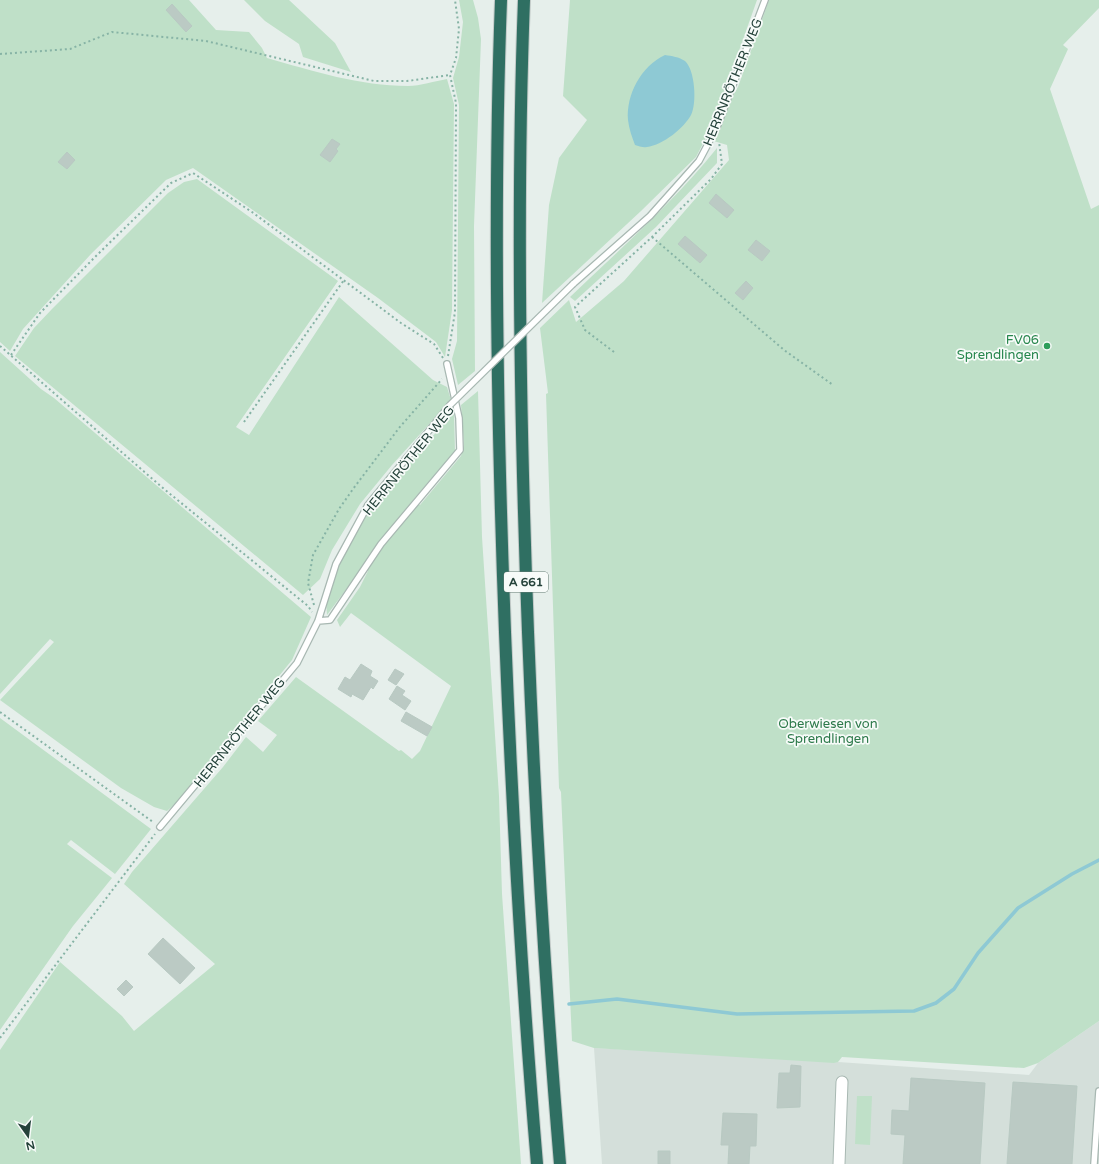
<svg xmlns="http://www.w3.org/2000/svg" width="1099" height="1164" font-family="'Varela Round',sans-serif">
	<rect width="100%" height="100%" fill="#e6efeb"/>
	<path fill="#d4dfda" d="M1099,1021V1164H602L594,1048L782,1057L838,1062L1029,1075L1038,1063Z"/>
	<path fill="#bfe0c8" d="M0,0H189L216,30L249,32L262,48L267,58C313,71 360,86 408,86C420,86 435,81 447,79L454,104L452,310L445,357L436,342L378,298L193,168L166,180L91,254L23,329L10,351L0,342Z
		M244,0H289L335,43L351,72L303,57L299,44L265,21Z
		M459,0H473L478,18L481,39L474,226L475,371L458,385L452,359L457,341L459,105L453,78L459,57L463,22Z
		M570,0H757L713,124L696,157L641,211L542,303L549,205L559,158L587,120L563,96Z
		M769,0H1099V8L1063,45L1068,49L1050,89L1091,209L1099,205V1021L1038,1063L1024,1068L842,1057L838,1062L834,1063L594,1048L572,1041L561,792L559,788L546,394L548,393L540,328L569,300L576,322L624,281L729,160L727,145L707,139L738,87Z
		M717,148V163L656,227L575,301L570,297C620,249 674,202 717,148Z
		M197,179L338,281L236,427L249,435L339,297L433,380L447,387L451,400L392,465L360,504L332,550L320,579L303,595L15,356L34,328L52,309L168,193L184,182Z
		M0,352L41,389L54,398L311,617L292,660L176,803L167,811L154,807L121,788L0,700L54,642L50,639L0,694Z
		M478,391L482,537L499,796L502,894L521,1164H0V1050L60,962L122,1016L134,1031L215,964L124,884L132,872L223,767L246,737L263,752L277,735L258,721L296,677L399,751L401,750L412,759L420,751L451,686L351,613L340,627L337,620L360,587L368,571L362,568L327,615L326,601L339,564L373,504L454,412L455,451L413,500L420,505L461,456L464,445L461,405Z
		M0,718L151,829L115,874L71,840L67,844L112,878L73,926L0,1030Z
		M857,1096H872L870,1145L855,1144Z"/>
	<path fill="#8ec9d4" d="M665,55C672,56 679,57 685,61C695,70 697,103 691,115C684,128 663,145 647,147C643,148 639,146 635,145C632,137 629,129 628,120C626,95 641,66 665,55Z"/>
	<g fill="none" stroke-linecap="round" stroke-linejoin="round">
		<path stroke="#8ec9d4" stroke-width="3.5" d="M569,1004L617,999L737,1014L914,1011L936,1003L954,989L978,953L1018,908L1072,874L1099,860"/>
	</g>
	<path fill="#bbcac4" stroke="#b8c9c2" d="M172,4L192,26L186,32L166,10Z
		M332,139L340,144L336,149L338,151L330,162L320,155Z
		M67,152L75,160L67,169L58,162Z
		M716,194L734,210L727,218L709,203Z
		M685,236L707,255L700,263L678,244Z
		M756,240L770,251L762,261L748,250Z
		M746,281L753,288L743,300L735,293Z
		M361,664L372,671L370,676L378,681L373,689L371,687L363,700L352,694L351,697L338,689L345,677L350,680Z
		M395,669L404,674L396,685L388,680Z
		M397,686L405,691L402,695L411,701L405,710L389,699Z
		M406,712L432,727L427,736L401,721Z
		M163,938L195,968L180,984L148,954Z
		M126,980L133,987L124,996L117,989Z
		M791,1065L801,1066L800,1107L777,1108L779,1073H790Z
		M911,1078L985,1083L980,1164H903L905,1135L891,1134L892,1110L909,1111Z
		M1013,1082L1077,1086L1072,1164H1007Z
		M723,1113L757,1114L756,1146H750L749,1164H728L729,1145H721Z
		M658,1151H670V1164H658Z"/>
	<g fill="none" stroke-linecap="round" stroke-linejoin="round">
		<defs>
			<path id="lane" d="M573,284L650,216L699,161L717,127L765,0
				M318,621L330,620L381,544L460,450L459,418L447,364
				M160,827L297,663L318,621L336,564L368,505L450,405
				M1094,1164L1099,1091"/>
			<path id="street" d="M839,1164L842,1082"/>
			<path id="highway" d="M501,0C493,211 497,422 505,632C512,810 522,987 537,1164
				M524,0C516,211 520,422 528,632C535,810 545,987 560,1164"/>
		</defs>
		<use href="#lane" stroke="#a8b8b2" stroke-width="8"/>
		<use href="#street" stroke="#a8b8b2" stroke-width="13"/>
		<use href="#highway" stroke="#c2cac8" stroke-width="14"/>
		<path stroke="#86b3a5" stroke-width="2" stroke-dasharray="2 3" stroke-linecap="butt" d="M0,54L70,49L112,32L206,41L374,81H407L450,75
			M652,237L784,350L833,385
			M0,346L164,489L308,606L312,612
			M614,352L585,330L575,307L652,237L711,179L722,164L719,142
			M11,355L40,313L96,256L171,183L193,173L252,212L401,323L434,344L443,358
			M448,356L455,312L456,103L450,75L456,58L459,29L455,0
			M244,422L344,280
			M314,605L308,583L313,555L339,509L353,489L399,428L442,379
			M0,712L153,822
			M0,1038L155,834"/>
		<use href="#lane" stroke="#fff" stroke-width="5.5"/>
		<use href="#street" stroke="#fff" stroke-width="11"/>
		<use href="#highway" stroke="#2f6f62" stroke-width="12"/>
		<defs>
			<path id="lane-bridge" d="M450,405L573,284"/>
		</defs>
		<use href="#lane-bridge" stroke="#a8b8b2" stroke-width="8" stroke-linecap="butt"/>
		<use href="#lane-bridge" stroke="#fff" stroke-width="5.5"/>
	</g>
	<circle fill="#2e9e5b" stroke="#f7fbf9" stroke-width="1.5" cx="1047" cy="346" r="4"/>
	<g text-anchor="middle" stroke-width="3.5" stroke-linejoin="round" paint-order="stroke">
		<rect fill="#f7fbf9" stroke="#637a73" stroke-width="1" x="504" y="572" width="44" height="20" rx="3"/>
		<g font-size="12" font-weight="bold" fill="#24423a">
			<text x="526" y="586">A 661</text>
		</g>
		<g font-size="13" fill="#24423a" stroke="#f7fbf9">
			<text transform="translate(732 82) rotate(-68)" y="5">HERRNRÖTHER WEG</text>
			<text transform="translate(408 460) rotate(-51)" y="5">HERRNRÖTHER WEG</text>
			<text transform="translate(239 732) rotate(-51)" y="5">HERRNRÖTHER WEG</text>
		</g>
		<g font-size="13" fill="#27864d" stroke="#f7fbf9" text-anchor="end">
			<text x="1039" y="344">FV06<tspan x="1039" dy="15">Sprendlingen</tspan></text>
		</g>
		<g font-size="13" fill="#2d7a4b" stroke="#f7fbf9">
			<text x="828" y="728">Oberwiesen von<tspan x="828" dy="15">Sprendlingen</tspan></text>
		</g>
	</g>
	<g transform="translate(28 1136) rotate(166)" stroke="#f7fbf9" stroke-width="3" paint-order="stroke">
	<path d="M0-3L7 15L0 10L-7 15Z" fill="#24423a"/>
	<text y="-6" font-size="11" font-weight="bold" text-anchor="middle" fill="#24423a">N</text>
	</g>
</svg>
